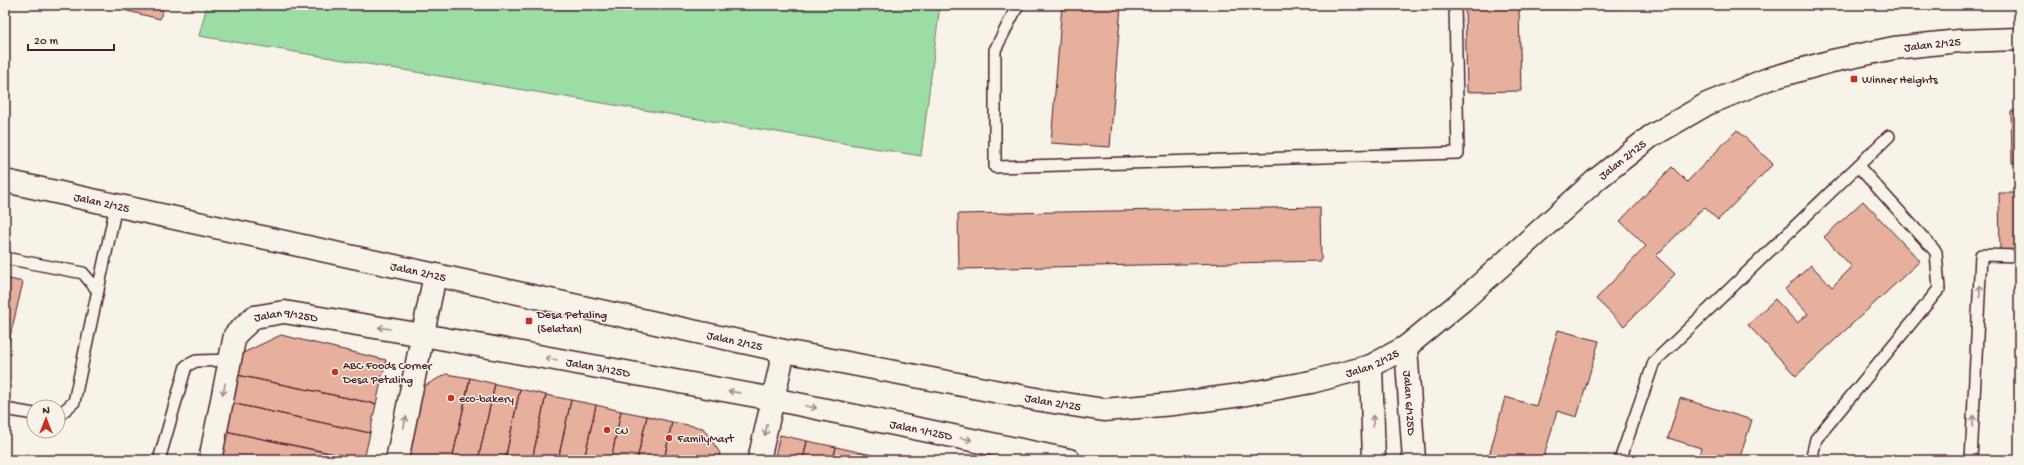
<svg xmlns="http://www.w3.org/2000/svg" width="2024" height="465" font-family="'Gochi Hand',sans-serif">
	<rect width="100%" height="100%" fill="#f7f3e8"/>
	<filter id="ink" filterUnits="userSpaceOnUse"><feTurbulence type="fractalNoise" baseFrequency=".025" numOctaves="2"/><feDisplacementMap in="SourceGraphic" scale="8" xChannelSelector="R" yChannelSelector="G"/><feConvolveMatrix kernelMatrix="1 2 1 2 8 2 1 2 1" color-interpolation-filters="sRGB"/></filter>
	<g filter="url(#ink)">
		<path fill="#9cdca5" stroke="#737e68" d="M207,5H940L921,156L199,36Z"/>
		<path fill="#e6b09c" stroke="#4a1f2b" d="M103,5H164L160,19Z
			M1062,5H1121L1110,147L1051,143Z
			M1465,5H1624V8L1519,10L1521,91L1467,92Z
			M2011,111H2019V163H2012Z
			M1737,130L1773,164L1718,220L1704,207L1656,256L1675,274L1624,326L1596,299L1646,246L1620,221L1672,167L1687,182Z
			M1999,193H2019V251L2000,252Z
			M1863,201L1920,261L1796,376L1748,325L1775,299L1797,323L1808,314L1785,289L1811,265L1832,287L1852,267L1824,237Z
			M1320,207L1321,261L959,269L958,214Z
			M5,278L23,282L5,358Z
			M1558,330L1599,341L1577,417L1557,411L1543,460H1488L1505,397L1536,406Z
			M281,335L386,360L376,404L237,375L243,353Z
			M446,374L470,378L452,460H405L421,388Z
			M237,375L376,404L370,433L231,403Z
			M470,378L495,384L478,460H452Z
			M495,384L520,389L505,460H478Z
			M520,389L546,395L532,460H505Z
			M546,395L571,400L558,460H532Z
			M1680,398L1752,420L1739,460H1698L1701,448L1668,438Z
			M571,400L596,405L584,460H558Z
			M231,403L370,433L364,460L225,431Z
			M596,405L621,411L611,460H584Z
			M621,411L647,416L637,460H611Z
			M647,416L672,422L664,460H637Z
			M672,422L703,428L720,453L718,460H664Z
			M225,431L361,460H220Z
			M780,435L807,441L803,460H774Z
			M807,441L836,447L833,460H803Z
			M836,447L863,453L862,460H833Z
			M863,453L891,459V460H862Z"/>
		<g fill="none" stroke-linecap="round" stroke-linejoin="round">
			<defs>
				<path id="lane" d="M1018,5L995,50V167L1458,153L1455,5
					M5,258L83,273L98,291
					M5,409L34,414
					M58,416L74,402L116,206
					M159,460L186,366L196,361L230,360
					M1620,460L1654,362L1889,136
					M1811,460L1816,439L1939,289L1936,252L1858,166
					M1971,460L1981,255L2019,256"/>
				<g id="street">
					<path id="s1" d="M210,460L235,335L254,317L284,312L423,335L773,399L1069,460"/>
					<path d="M397,460L435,275"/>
					<path d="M759,460L784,351"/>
				</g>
				<g id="secondary">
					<path id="s2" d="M5,181L784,351L1041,400L1104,410L1173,404L1241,395L1311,382L1371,366L1406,347L1463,300L1596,180L1650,137L1707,104L1768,79L1832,61L1894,48L1959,41L2019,39"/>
					<path id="s3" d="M1406,347L1414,460"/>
					<path d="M1371,366L1374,460"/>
				</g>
			</defs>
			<use href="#lane" stroke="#4a1f2b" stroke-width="14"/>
			<use href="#street" stroke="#4a1f2b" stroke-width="25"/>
			<use href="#secondary" stroke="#4a1f2b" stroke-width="25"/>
			<use href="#lane" stroke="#f7f3e8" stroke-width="11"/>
			<use href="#street" stroke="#f7f3e8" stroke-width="22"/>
			<use href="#secondary" stroke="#f7f3e8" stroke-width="22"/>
		</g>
		<defs><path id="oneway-shaft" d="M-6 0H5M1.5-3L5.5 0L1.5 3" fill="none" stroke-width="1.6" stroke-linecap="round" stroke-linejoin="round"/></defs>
		<g stroke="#a0898a">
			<use href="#oneway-shaft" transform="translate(1980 291) rotate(-87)"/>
			<use href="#oneway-shaft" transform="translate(384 328) rotate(-171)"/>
			<use href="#oneway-shaft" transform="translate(551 359) rotate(-170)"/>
			<use href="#oneway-shaft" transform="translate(224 389) rotate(102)"/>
			<use href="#oneway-shaft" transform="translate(734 392) rotate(-170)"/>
			<use href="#oneway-shaft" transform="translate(811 407) rotate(12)"/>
			<use href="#oneway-shaft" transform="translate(1373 421) rotate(-92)"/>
			<use href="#oneway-shaft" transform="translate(1973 421) rotate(-87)"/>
			<use href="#oneway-shaft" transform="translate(405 422) rotate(-78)"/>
			<use href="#oneway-shaft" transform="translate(766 430) rotate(103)"/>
			<use href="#oneway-shaft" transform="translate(966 439) rotate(12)"/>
		</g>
	</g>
	<g fill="#c8321e" stroke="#f7f3e8" stroke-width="1.5">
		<rect x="1850" y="75" width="8" height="8" rx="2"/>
		<rect x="525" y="317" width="8" height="8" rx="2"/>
		<circle cx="335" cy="372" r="4"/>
		<circle cx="451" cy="398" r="4"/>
		<circle cx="607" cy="430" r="4"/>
		<circle cx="669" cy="438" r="4"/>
	</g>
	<g text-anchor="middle" stroke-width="3" stroke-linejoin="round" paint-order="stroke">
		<g font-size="12" fill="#4a1f2b" stroke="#f7f3e8">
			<text dy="4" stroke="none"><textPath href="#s2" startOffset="2056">Jalan 2/125</textPath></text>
			<text dy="4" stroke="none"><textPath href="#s2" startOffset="1720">Jalan 2/125</textPath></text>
			<text dy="4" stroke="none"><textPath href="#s2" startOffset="99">Jalan 2/125</textPath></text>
			<text dy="4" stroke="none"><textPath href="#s2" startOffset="423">Jalan 2/125</textPath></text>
			<text dy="4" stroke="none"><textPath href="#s1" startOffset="186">Jalan 9/125D</textPath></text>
			<text dy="4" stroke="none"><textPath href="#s2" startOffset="747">Jalan 2/125</textPath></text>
			<text dy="4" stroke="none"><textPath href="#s2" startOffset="1396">Jalan 2/125</textPath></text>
			<text dy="4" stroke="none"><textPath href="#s1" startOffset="503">Jalan 3/125D</textPath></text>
			<text dy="4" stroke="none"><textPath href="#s2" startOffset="1071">Jalan 2/125</textPath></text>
			<text dy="4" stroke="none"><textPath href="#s3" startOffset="56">Jalan 6/125D</textPath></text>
			<text dy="4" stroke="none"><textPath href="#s1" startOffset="832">Jalan 1/125D</textPath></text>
		</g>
		<g font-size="12" fill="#4a1f2b" stroke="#f7f3e8" text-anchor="start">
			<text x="1862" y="83">Winner Heights</text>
			<text x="537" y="318">Desa Petaling<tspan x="537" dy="14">(Selatan)</tspan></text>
			<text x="343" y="369">ABC Foods Corner<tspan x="343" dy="14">Desa Petaling</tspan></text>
			<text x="459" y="402">eco-bakery</text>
			<text x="615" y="434">CU</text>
			<text x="677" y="442">FamilyMart</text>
		</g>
	</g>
	<rect width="2024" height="465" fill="none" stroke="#f7f3e8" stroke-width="20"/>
	<rect x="10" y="10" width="2004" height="445" fill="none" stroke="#4a1f2b" stroke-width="1.5" filter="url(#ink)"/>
	<g transform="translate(46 419)"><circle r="19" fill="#f7f3e8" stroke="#b29e9c"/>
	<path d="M0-3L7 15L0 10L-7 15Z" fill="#c8321e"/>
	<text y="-6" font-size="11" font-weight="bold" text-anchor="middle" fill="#4a1f2b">N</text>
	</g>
	<path d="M28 44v6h86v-6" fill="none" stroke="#4a1f2b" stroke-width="2"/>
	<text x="34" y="44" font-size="12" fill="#4a1f2b" stroke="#f7f3e8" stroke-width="3" paint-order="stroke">20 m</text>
</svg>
